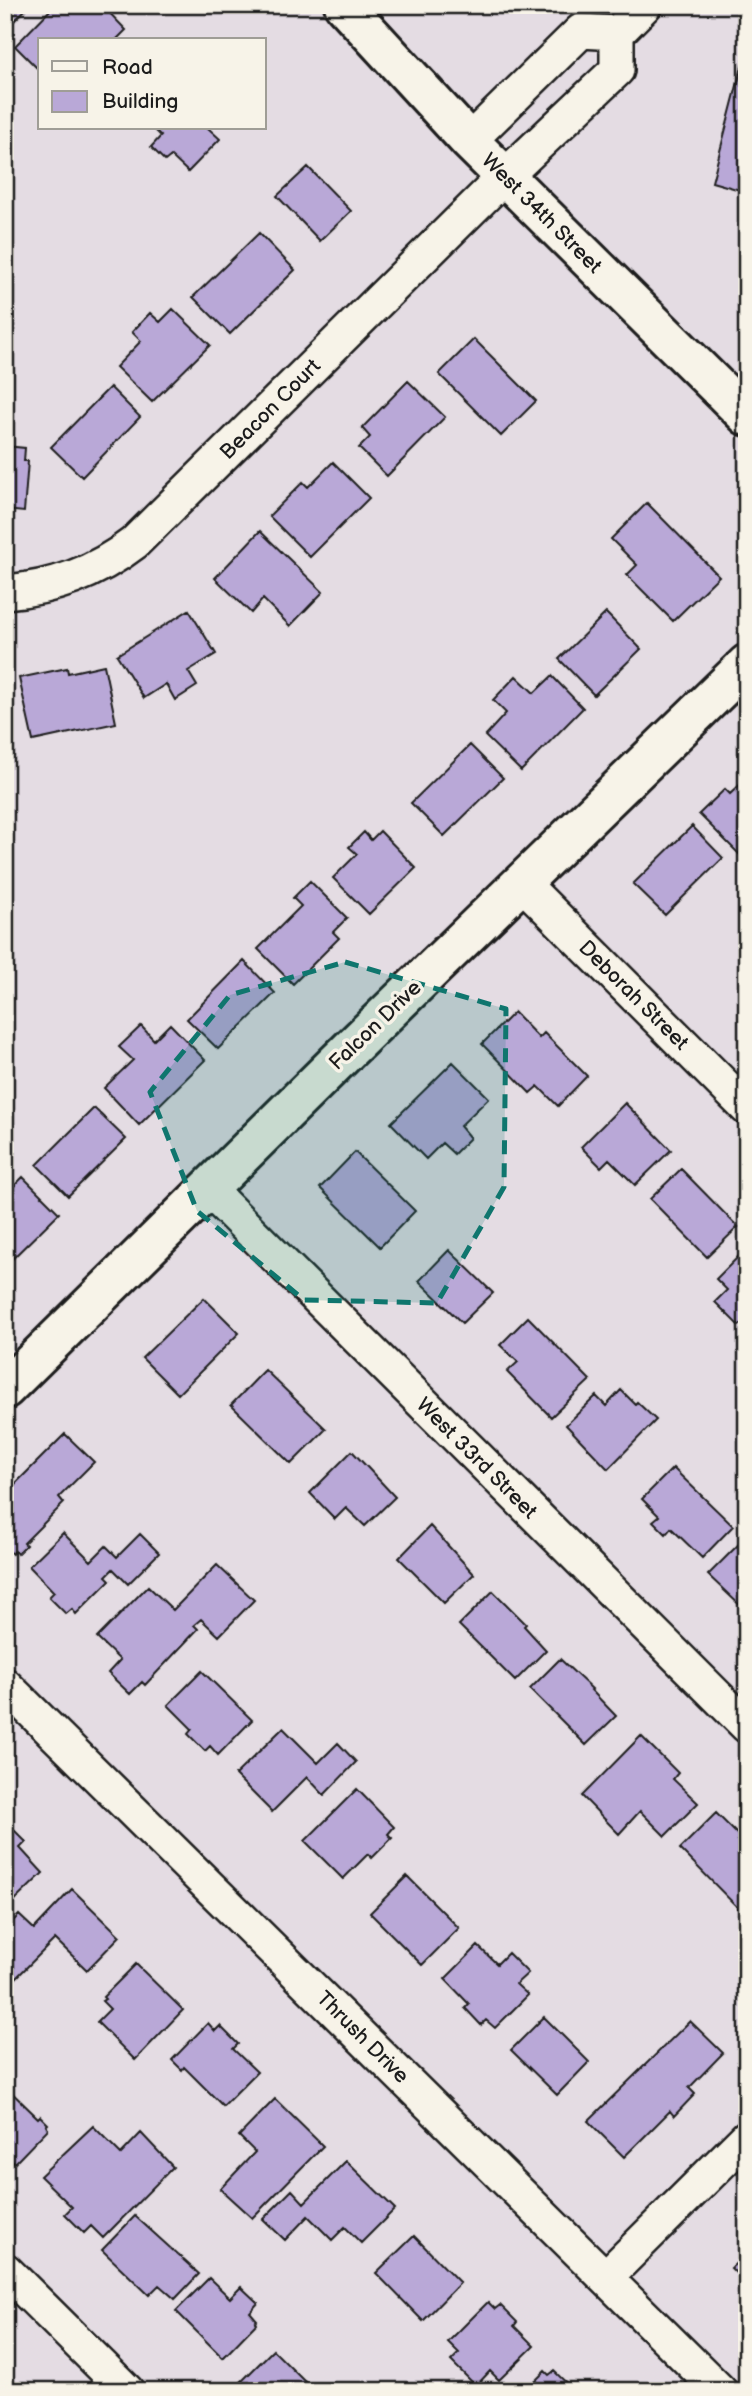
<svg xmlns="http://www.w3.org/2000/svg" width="752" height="2396" font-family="'Balsamiq Sans',sans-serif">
	<rect width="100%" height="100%" fill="#e4dce3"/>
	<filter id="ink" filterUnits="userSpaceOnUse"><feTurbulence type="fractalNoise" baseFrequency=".0143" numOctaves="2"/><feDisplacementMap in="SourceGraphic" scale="14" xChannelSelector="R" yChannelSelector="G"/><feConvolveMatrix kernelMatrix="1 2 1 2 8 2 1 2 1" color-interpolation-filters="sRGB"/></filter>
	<g filter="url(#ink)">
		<path fill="#b9a8d7" stroke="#1c1c1c" stroke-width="2" d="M5,5H30L9,26L5,22Z
			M55,5H102L126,30L116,40H40V71L15,46Z
			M747,47V192L712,182Z
			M153,128H208L220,139L188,172L171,156L165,161L151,147L161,136Z
			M308,167L351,211L320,241L277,196Z
			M259,233L295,270L230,334L193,297Z
			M173,309L210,345L152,402L116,367L141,341L132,332L150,313L160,322Z
			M474,339L536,401L501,436L439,374Z
			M408,381L445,417L387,476L359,448L370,437L362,428Z
			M110,387L140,417L82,477L51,447Z
			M5,446L25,448L24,461H28L24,512L5,510Z
			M333,462L369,498L310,557L269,516L303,482L308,487Z
			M647,503L719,576L673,621L627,575L637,565L611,539Z
			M260,531L323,592L290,626L263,599L251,613L215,578Z
			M189,610L216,654L188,671L197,686L175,700L166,684L144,698L117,655Z
			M606,613L641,649L594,695L559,659Z
			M104,665L116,723L33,741L19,678L67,668L68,673Z
			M516,676L534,693L552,676L583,708L521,771L485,736L506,713L493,700Z
			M470,745L503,778L444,836L411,803Z
			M747,778V857L745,860L699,814L725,789L730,794Z
			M692,826L723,858L665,915L633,884Z
			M380,831L416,868L369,914L333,878L357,854L349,847L364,832L371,840Z
			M310,881L347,918L333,932L339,938L293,984L258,949L301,906L293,898Z
			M244,961L275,993L218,1049L187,1019Z
			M514,1012L539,1038L544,1033L587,1076L558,1106L538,1086L530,1093L482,1044Z
			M170,1024L205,1060L139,1125L104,1088L133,1060L119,1047L141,1026L154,1040Z
			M453,1062L489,1098L460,1126L470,1138L454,1154L442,1143L426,1159L391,1123Z
			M625,1103L671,1150L635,1185L609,1159L601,1167L581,1147Z
			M94,1108L126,1139L68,1196L37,1165Z
			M355,1152L415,1211L380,1247L320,1188Z
			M681,1169L738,1227L707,1257L650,1199Z
			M23,1177L59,1213L5,1266V1195Z
			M747,1248V1319L739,1326L715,1302L727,1290L716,1279Z
			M449,1250L493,1293L462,1323L419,1281Z
			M204,1298L239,1333L178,1394L142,1358Z
			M528,1317L590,1380L551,1417L507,1372L518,1362L500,1345Z
			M265,1370L326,1429L291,1464L231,1405Z
			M621,1390L635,1404L637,1402L656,1420L608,1469L566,1425L596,1396L606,1406Z
			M65,1434L94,1462L59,1497L64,1503L24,1543L26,1545L17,1554L15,1551L12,1554L5,1546V1494Z
			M352,1451L395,1497L365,1526L346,1508L335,1519L310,1493Z
			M673,1468L733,1526L702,1558L671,1528L666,1534L653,1521L659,1516L642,1499Z
			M430,1526L474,1574L444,1603L399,1558Z
			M63,1533L91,1561L106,1546L117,1557L140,1534L159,1553L128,1584L113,1569L106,1576L110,1580L76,1614L72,1609L66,1614L49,1597L54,1592L29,1566Z
			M743,1540L747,1544V1612L708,1575Z
			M217,1565L254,1600L219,1636L201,1619L194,1625L198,1629L145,1685L142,1682L130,1694L108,1673L120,1660L97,1638L148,1586L173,1610Z
			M493,1591L526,1624L524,1626L546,1650L515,1681L459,1625Z
			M560,1659L592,1689L591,1690L616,1716L586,1745L530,1689Z
			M202,1671L252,1720L218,1755L210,1746L205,1751L188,1734L192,1729L168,1705Z
			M283,1728L318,1763L338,1743L356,1762L324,1795L307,1777L272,1812L235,1775Z
			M641,1736L678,1773L673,1779L698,1803L665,1836L640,1811L619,1834L582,1796Z
			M357,1789L394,1827L388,1834L392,1838L372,1858L368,1854L343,1879L305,1841Z
			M716,1813L747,1844V1906L741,1911L680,1849Z
			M7,1823L26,1842L20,1848L43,1873L10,1905L5,1900V1825Z
			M407,1876L459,1928L422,1965L370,1913Z
			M72,1889L120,1936L87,1970L55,1939L9,1985L5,1981V1929L19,1915L34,1929Z
			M478,1946L497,1964L508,1953L528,1973L516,1984L528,1995L495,2028L486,2020L481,2025L465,2008L469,2004L445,1979Z
			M136,1964L183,2010L135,2060L97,2022L110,2009L102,2001L105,1999L103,1997Z
			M544,2017L589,2062L557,2095L511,2050Z
			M690,2021L723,2053L689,2088L695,2094L674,2116L670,2111L624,2157L588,2121Z
			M208,2023L215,2031L220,2026L238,2044L233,2049L257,2072L223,2106L184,2067L182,2070L172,2060Z
			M5,2086L38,2118L40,2116L48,2124L46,2126L48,2129L15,2163L5,2153Z
			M275,2099L323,2146L252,2218L220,2189L255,2152L239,2136Z
			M93,2126L121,2154L141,2133L173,2167L103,2238L91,2226L84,2233L65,2214L72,2207L40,2176Z
			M346,2161L395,2209L361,2243L345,2227L332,2240L308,2216L285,2240L263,2219L292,2190L304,2203Z
			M135,2216L199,2274L175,2299L159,2285L149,2295L102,2250Z
			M414,2236L460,2283L423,2321L376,2273Z
			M747,2253V2284L731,2268Z
			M209,2278L230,2298L241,2287L258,2303L250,2312L257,2320L255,2322L256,2324L223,2358L176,2311Z
			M488,2302L495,2309L500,2305L517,2322L514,2326L534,2346L499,2380L490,2371L476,2386L451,2361L459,2353L448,2342Z
			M273,2350L314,2391H242L237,2386Z
			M545,2371L549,2375L554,2371L575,2391H525Z"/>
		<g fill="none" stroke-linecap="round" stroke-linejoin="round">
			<defs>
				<path id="minor" d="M617,33L645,5
					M5,592C54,588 95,573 134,543L505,176L617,70V33L581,31L469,141
					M521,882L747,1108
					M208,1189L747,1726
					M5,1685L720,2391
					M5,2270L127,2391
					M606,2277L747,2137"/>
				<path id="tertiary" d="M344,5L469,141L747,416
					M5,1389L350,1049L747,664"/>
			</defs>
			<use href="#minor" stroke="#1c1c1c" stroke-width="38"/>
			<use href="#tertiary" stroke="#1c1c1c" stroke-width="44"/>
			<use href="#minor" stroke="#f7f3e8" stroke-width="33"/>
			<use href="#tertiary" stroke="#f7f3e8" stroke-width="38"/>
		</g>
	</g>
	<path fill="#0f766e" fill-opacity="0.2" stroke="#0f766e" stroke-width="5" stroke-dasharray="14 9" stroke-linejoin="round" d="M345,962L506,1009L504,1187L437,1303L304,1300L197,1211L150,1092L230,995Z"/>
	<g text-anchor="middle" stroke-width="7" stroke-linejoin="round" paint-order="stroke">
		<g font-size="21" fill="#1c1c1c" stroke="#f7f3e8">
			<text transform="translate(542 213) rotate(45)" y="7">West 34th Street</text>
			<text transform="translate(270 409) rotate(-45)" y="7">Beacon Court</text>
			<text transform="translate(634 995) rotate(45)" y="7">Deborah Street</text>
			<text transform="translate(375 1025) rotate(-44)" y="7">Falcon Drive</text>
			<text transform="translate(477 1458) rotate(45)" y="7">West 33rd Street</text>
			<text transform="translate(363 2037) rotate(45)" y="7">Thrush Drive</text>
		</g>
	</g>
	<rect width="752" height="2396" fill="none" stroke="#f7f3e8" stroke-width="28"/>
	<rect x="14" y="14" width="724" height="2368" fill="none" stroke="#1c1c1c" stroke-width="2.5" filter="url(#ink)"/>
	<rect x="38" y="38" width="228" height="91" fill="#f7f3e8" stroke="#9f9d96" stroke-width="2"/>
	<rect x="52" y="61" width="35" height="10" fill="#f7f3e8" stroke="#9f9d96" stroke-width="2"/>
	<text x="102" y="74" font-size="21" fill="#1c1c1c">Road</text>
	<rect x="52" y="91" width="35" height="21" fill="#b9a8d7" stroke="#9f9d96" stroke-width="2"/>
	<text x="102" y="108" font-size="21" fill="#1c1c1c">Building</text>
</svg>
